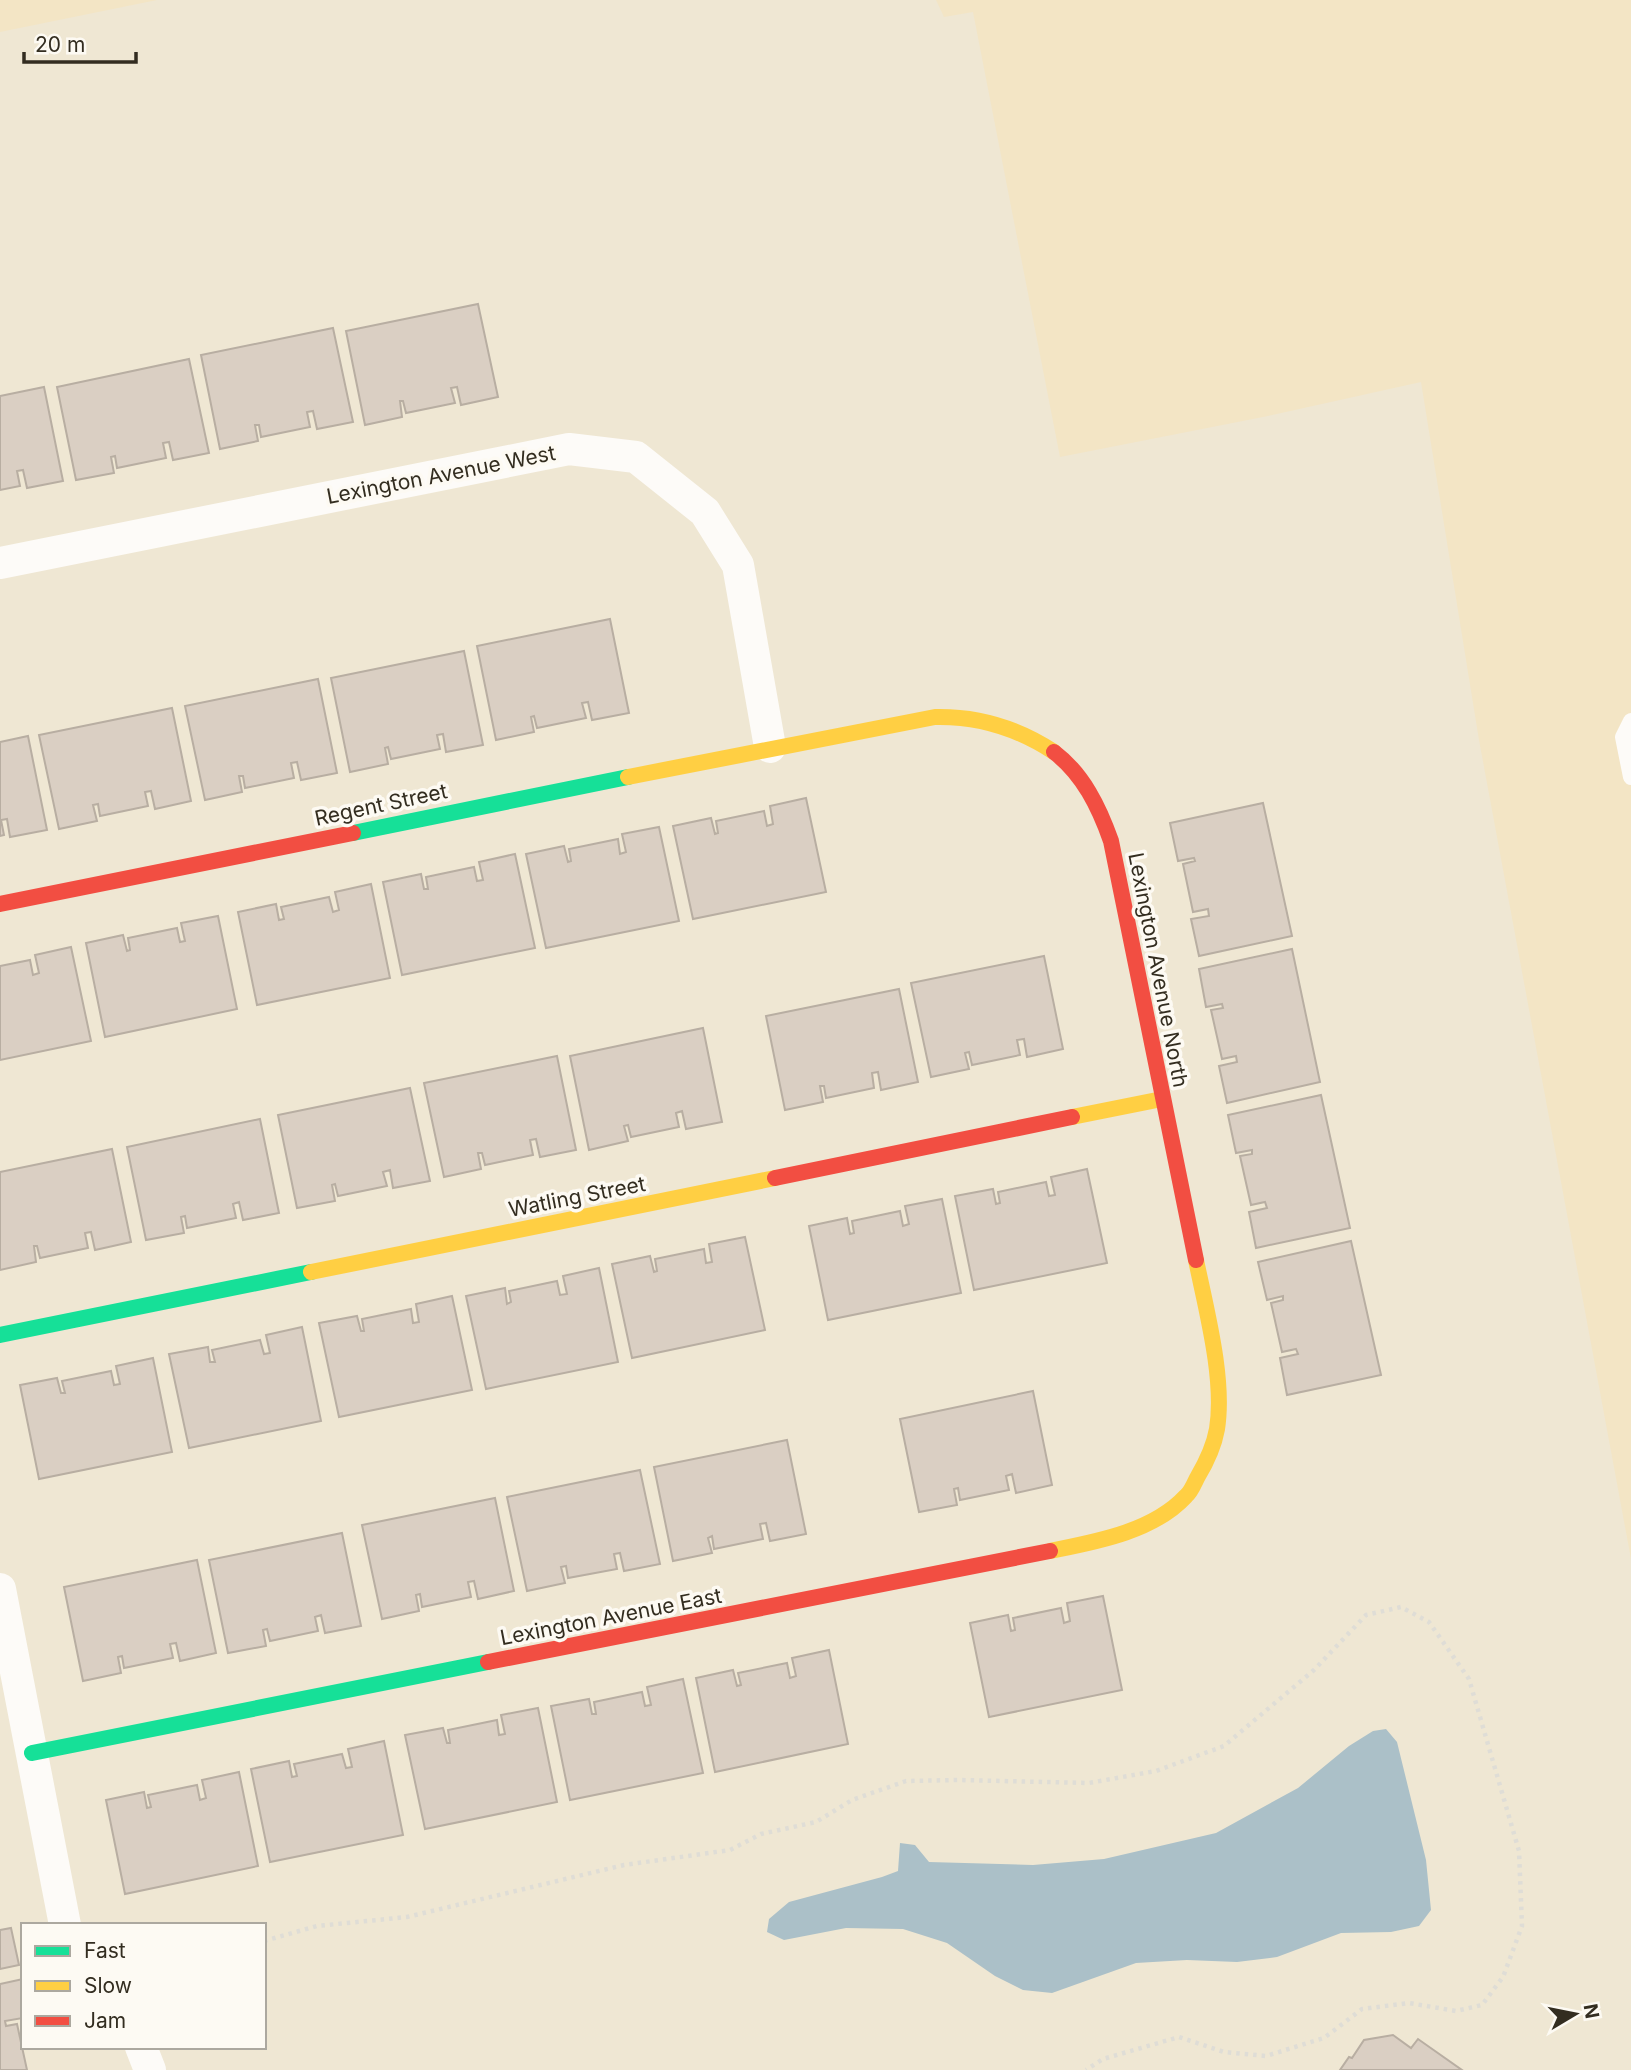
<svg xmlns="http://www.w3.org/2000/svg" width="1631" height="2070" font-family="Inter,sans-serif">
	<rect width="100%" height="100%" fill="#efe7d3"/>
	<path fill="#f3e5c5" d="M0,0H157L0,32Z
		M936,0H1631V1559L1479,740L1421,382L1263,417L1060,457L973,12L944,17Z"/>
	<path fill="#abc0c8" d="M1386,1729L1397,1742L1426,1860L1431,1910L1419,1926L1391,1932L1341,1933L1277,1957L1237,1962L1187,1960L1136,1963L1052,1993L1023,1990L995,1976L947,1943L903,1929L846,1928L784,1940L767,1932L769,1919L789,1902L882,1877L898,1871L900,1843L915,1845L929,1862L1033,1865L1104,1859L1216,1833L1298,1788L1349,1746L1373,1731Z"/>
	<path fill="#dacfc3" stroke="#b8aea2" stroke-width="2" d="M478,304L498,397L461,405L457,387L451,388L455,403L406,413L403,401H400L402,417L365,425L346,331Z
		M333,328L353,422L317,429L313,411L307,412L310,427L261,437L259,425H255L258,441L220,449L201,355Z
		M189,359L209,453L173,460L169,442L163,443L166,458L117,468L115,456L111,457L114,473L76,480L57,387Z
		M44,387L63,481L27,488L23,470L17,471L20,486L0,490V396Z
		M610,619L629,713L592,720L588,702L582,703L586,718L537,728L534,716L531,717L534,732L496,740L477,646Z
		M464,651L483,745L446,752L443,734L437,735L440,749L391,759L388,747L385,748L388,764L350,772L331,678Z
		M318,679L337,773L301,780L297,762L291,763L294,778L245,788L243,776H239L242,792L205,800L185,706Z
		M172,708L191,801L155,809L151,791L145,792L148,806L100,816L98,804L93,805L97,821L59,829L39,735Z
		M28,736L47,830L10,837L7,819L1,820L4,835L0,836V742Z
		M806,798L826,892L693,919L673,826L711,818L715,834L718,833L716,821L764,811L767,826L773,824L770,806Z
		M1263,803L1292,936L1199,956L1191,919L1209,916L1208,909L1193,912L1183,864L1195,861L1194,858L1178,861L1170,823Z
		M659,827L679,921L546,948L526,854L564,846L568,862L571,861L569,849L618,839L620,854L626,852L622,834Z
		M515,854L535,948L402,975L383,882L421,874L424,889H428L426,877L474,867L477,881L483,880L479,862Z
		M371,884L390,978L257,1005L238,912L276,904L279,920L284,919L281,907L329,897L333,912L339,910L335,892Z
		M218,916L237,1009L105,1037L86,943L123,935L127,951L130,950L128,938L177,928L180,942L185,941L181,923Z
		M71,947L91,1041L0,1060V966L30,960L33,975L39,973L35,955Z
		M1292,949L1320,1082L1227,1103L1219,1066L1237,1062L1236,1056L1222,1059L1211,1010L1223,1008L1222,1004L1206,1007L1199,969Z
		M1044,956L1063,1049L1027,1057L1024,1039L1017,1040L1020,1055L972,1065L969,1052L965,1053L969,1069L931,1077L911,983Z
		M899,989L918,1082L881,1090L878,1072L872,1073L874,1088L826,1098L824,1086H820L823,1102L785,1110L766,1016Z
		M703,1028L722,1122L686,1129L682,1111L676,1113L679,1127L631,1137L628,1125L624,1126L628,1141L589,1150L570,1056Z
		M557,1056L576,1150L540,1157L536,1139L530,1140L533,1155L485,1165L482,1153H478L481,1169L444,1177L424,1083Z
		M410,1088L430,1181L393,1188L390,1170L383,1172L387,1186L338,1196L335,1184L332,1185L335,1201L297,1208L278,1115Z
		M1321,1095L1350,1228L1256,1248L1249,1212L1267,1208L1265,1202L1251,1205L1240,1156L1252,1154V1150L1236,1153L1228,1115Z
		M260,1119L279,1213L243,1220L239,1202L233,1204L236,1218L187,1228L185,1216L181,1217L184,1233L146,1240L127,1147Z
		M112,1149L131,1242L95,1250L91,1232L85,1233L88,1248L40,1258L37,1246H34L36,1262L0,1270V1172Z
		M1087,1169L1107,1263L974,1290L955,1196L993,1189L996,1204L1000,1203L998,1192L1046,1182L1049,1196L1055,1195L1051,1177Z
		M942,1199L961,1293L828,1320L809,1226L847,1218L850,1234L854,1233L852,1221L900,1211L903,1226L909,1224L905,1206Z
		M745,1237L765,1330L632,1358L612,1264L650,1256L654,1272L657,1271L655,1259L704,1249L706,1263L712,1262L709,1244Z
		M1351,1241L1381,1375L1287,1395L1280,1358L1298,1354L1296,1349L1282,1352L1271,1303L1283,1300V1296L1267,1300L1258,1262Z
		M599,1268L618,1362L486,1389L466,1296L505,1288L507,1304L511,1302L509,1291L557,1281L560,1295L567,1294L563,1276Z
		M452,1296L472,1390L339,1417L319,1323L357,1316L361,1331H364L362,1319L411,1309L413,1323L419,1322L416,1304Z
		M302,1327L321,1421L189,1448L169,1354L208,1347L210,1362H215L212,1350L260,1340L264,1354L270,1353L266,1335Z
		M153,1358L172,1452L39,1479L20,1385L57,1378L61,1393H65L62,1381L111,1371L114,1385L120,1384L116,1366Z
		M1033,1391L1052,1485L1016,1493L1012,1474L1006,1476L1009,1490L960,1500L958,1488L954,1489L957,1505L919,1512L900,1419Z
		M787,1440L806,1534L770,1541L766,1523L760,1524L763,1539L714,1549L712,1536L708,1538L712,1553L673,1561L654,1467Z
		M640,1470L660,1564L624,1571L620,1553L614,1554L617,1569L568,1578L566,1566L561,1567L565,1583L527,1591L507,1497Z
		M495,1498L514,1591L478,1599L474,1581L468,1582L471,1597L422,1607L420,1594L416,1595L419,1611L382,1619L362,1525Z
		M342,1533L361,1626L325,1633L321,1615L315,1617L318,1631L270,1641L267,1629L263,1630L266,1646L228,1653L209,1560Z
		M197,1560L216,1653L180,1661L176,1643L170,1644L173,1658L124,1668L122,1656L118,1657L121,1673L83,1681L64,1587Z
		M1103,1596L1122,1690L989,1717L970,1623L1008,1615L1011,1631L1015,1630L1013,1618L1061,1608L1064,1623L1070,1621L1067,1603Z
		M829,1650L848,1744L715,1772L696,1678L733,1670L737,1686L741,1685L738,1673L787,1663L790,1678L796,1676L792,1658Z
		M683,1679L703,1773L570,1800L551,1706L589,1699L592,1714H596L594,1702L642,1692L645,1706L651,1705L647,1687Z
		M538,1708L557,1802L425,1829L405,1735L443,1728L447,1743H450L448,1730L497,1720L499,1735L505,1734L501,1715Z
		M384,1741L403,1835L270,1862L251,1769L289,1761L292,1777L297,1776L294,1764L342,1754L346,1768L352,1767L348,1749Z
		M239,1772L258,1866L125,1894L106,1800L144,1792L147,1808L151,1807L148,1795L197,1785L200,1800L206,1798L202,1780Z
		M11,1928L19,1965L0,1969V1930Z
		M23,1979V2018L5,2021L6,2026L17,2024L27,2070H0V1984Z
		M1393,2035L1411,2048L1418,2039L1462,2070H1340L1349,2057L1352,2058L1364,2040Z"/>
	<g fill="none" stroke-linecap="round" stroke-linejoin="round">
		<path stroke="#dfddd6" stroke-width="4.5" stroke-dasharray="3.5 5" stroke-linecap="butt" d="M264,1941L317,1926L407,1917L624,1865L730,1850L761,1834L816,1822L852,1800L906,1781L959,1780L1089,1783L1156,1771L1224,1746L1314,1670L1366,1615L1401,1607L1429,1622L1469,1679L1519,1851L1522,1926L1503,1977L1482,2005L1456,2011L1409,2003L1362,2009L1324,2038L1266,2056L1224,2052L1179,2037L1103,2059L1086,2070"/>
		<path stroke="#fdfbf8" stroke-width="16" d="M1631,721L1623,737L1631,777"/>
		<path stroke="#fdfbf8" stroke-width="32" d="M0,563L569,449L636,457L705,512L738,565L770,747
			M0,1589L65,1925
			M141,2047L150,2070"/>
		<path stroke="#16e098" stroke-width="16" d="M353,833L628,777
			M0,1335L311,1272
			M32,1753L488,1662"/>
		<path stroke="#ffcf43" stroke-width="16" d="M628,777L935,717C978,716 1019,729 1054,752
			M1072,1117L1162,1099
			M311,1272L775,1178
			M1050,1551C1095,1542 1153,1532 1186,1496C1191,1492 1194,1484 1197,1478C1206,1463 1214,1446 1217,1429C1225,1379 1206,1309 1196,1260"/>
		<path stroke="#f24e42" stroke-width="16" d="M1054,752C1083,774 1099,807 1111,841L1196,1260
			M0,904L353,833
			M775,1178L1072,1117
			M488,1662L1050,1551"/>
	</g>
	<g text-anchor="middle" stroke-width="7" stroke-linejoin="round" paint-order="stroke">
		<g font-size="21" fill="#332d20" stroke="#fdfaf3">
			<text transform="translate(441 475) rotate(-11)" y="7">Lexington Avenue West</text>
			<text transform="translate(381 805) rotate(-12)" y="7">Regent Street</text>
			<text transform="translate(1158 970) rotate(79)" y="7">Lexington Avenue North</text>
			<text transform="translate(577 1197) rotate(-11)" y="7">Watling Street</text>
			<text transform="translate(611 1617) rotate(-11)" y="7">Lexington Avenue East</text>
		</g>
	</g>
	<rect x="21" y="1923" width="245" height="126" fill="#fdfaf3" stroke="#aca89f" stroke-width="2"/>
	<rect x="35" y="1946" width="35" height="10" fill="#16e098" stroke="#aca89f" stroke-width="2"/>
	<text x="84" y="1958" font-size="21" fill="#332d20">Fast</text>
	<rect x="35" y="1981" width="35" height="10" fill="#ffcf43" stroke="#aca89f" stroke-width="2"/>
	<text x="84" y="1993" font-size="21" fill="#332d20">Slow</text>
	<rect x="35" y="2016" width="35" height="10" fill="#f24e42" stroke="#aca89f" stroke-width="2"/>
	<text x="84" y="2028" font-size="21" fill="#332d20">Jam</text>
	<g transform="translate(1575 2014) rotate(80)" stroke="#fdfaf3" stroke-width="5" paint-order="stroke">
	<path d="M0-5L12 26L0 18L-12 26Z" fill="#332d20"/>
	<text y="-10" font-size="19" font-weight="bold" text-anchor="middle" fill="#332d20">N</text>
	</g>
	<path d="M24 52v10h112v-10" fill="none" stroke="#332d20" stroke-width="3.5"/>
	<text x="35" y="52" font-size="21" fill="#332d20" stroke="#fdfaf3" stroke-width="5" paint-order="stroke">20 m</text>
</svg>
